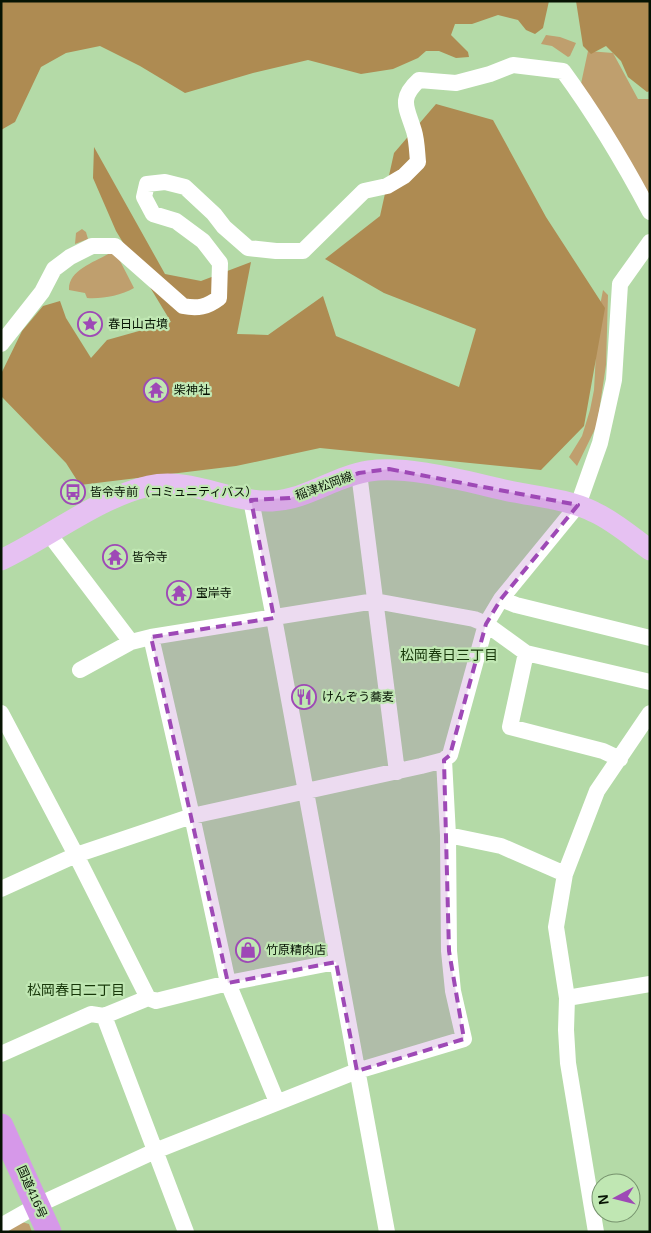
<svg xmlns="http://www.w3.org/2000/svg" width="651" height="1233" font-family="Arial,'Noto Sans JP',sans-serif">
	<rect width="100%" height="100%" fill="#b4daa7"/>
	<path fill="#bf9f6e" d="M546,35L560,37L576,43L570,56L568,57L552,46L541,44Z
		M588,51L613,53L638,99H650V214L579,93Z
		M82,229L86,232L88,239L75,244L76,233Z
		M110,253L118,257L134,288C120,296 102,299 87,298L85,293L69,290C68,270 95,262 110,253Z
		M603,290L608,295L606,365L597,425L577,466L569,457L582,436L590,410L594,390L598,316Z
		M22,1222L29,1224L32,1232H4Z"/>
	<path fill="#ae8b52" d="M1,1H549L543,28L535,34L526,30L518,20L498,15L472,24H455L451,35L468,52L469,57L456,58L439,51H426L418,58L393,69L361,74L308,60L253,73L185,93L140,66L100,46L66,53L41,67L15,122L1,130Z
		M576,1H650V91L647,92L628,77L621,61L606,46L591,54L583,46Z
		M436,104L493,120L546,217L605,308L584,426L541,470L320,448L236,466L80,485L66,463L1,396V374L22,331L43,306L60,301L66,318L91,358L107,340L171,322L116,231L93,178L94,147L165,274L201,281L251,262L237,334L268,335L323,296L336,336L459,387L476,329L384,293L325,259L380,216L394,153Z"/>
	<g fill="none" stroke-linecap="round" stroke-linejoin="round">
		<path stroke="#fff" stroke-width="16" d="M1,344L42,292L54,269L70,257L92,246H115L183,306C198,309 207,307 219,298L220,263L203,241L176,221L153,214L144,197L147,184L165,182L185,187L214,214L224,227L248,248L276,251H303L364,191L387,186L404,176L418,162C417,152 417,141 414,131C407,108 398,99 419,80L456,83L490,74L513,65L563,71C596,116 624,163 650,212
			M359,473L397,772
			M251,500L274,618L387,1232
			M49,534L131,642
			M501,599L516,605L650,638
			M151,637L192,816L228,983L277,1102
			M526,653L510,727L603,751L620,759
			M80,670L131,642L151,637L375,601L474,619L486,624L526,653L650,682
			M1,713L76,855L148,998
			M448,835L501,846L565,874
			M1,889L76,855L192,816L421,766L444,760L450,755L486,624L501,599L578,505L600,443L614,380L620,284L650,242
			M567,998L650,984
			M104,1016L186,1232
			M1,1054L91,1014L104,1016L148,998L156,1001L228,983L336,962
			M1,1226L38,1205L155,1151L357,1071L464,1039L453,991L449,951L448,835L444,760
			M596,1232L568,1063L566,1030L567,998L556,927L565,874L597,791L650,713"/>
		<path stroke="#e6c1f2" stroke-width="21" d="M1,560C48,538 99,497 149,486C191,477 230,503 272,501C306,500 335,476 369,471C411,465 471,483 514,492C540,497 570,500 594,512C614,521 632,537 650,550"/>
		<path stroke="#d698e9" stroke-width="25" d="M1,1126L49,1232"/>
	</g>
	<path fill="#9e49b6" fill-opacity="0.2" stroke="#9e49b6" stroke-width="4" stroke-dasharray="10 6" stroke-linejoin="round" d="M389,469L578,505L501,599L486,624L450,755L444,760L449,951L464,1039L357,1071L336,962L228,983L151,637L274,618L251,500L290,498L359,473Z"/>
	<defs>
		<symbol id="sight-ring" viewBox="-11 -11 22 22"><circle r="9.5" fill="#c0e7b3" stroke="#9e49b6" stroke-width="1.5"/><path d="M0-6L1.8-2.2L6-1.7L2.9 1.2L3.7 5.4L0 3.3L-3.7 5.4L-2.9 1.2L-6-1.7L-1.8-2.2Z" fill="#9e49b6"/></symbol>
		<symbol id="temple-ring" viewBox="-11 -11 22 22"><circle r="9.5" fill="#c0e7b3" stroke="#9e49b6" stroke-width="1.5"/><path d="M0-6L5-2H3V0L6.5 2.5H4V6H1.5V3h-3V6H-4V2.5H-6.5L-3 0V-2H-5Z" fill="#9e49b6"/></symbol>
		<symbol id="bus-ring" viewBox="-11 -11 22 22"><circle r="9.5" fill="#c0e7b3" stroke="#9e49b6" stroke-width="1.5"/><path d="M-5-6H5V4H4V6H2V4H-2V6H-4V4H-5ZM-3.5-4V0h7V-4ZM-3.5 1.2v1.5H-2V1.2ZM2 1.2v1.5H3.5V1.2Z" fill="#9e49b6"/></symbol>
		<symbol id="restaurant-ring" viewBox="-11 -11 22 22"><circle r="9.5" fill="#c0e7b3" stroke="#9e49b6" stroke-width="1.5"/><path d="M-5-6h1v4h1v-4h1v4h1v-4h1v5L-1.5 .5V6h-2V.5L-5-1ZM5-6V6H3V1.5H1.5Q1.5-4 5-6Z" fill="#9e49b6"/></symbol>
		<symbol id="shop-ring" viewBox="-11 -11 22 22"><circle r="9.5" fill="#c0e7b3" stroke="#9e49b6" stroke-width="1.5"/><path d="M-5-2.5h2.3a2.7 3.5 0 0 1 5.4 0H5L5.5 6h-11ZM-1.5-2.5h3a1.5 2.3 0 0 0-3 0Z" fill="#9e49b6"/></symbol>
	</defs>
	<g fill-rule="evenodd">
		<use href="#sight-ring" x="76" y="310" width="28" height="28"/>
		<use href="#temple-ring" x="142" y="376" width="28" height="28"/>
		<use href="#bus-ring" x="59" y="478" width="28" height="28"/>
		<use href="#temple-ring" x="101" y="543" width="28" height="28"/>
		<use href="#temple-ring" x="165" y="579" width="28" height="28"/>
		<use href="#restaurant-ring" x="290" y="683" width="28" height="28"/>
		<use href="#shop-ring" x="234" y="936" width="28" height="28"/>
	</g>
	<g text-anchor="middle" stroke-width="4.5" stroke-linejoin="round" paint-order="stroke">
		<g font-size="12" fill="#061303" stroke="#c0e7b3" text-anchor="start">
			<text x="108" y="328">春日山古墳</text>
			<text x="174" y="394">柴神社</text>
			<text x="90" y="496">皆令寺前（コミュニティバス）</text>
			<text x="132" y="561">皆令寺</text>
			<text x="196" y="597">宝岸寺</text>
			<text x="322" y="701">けんぞう蕎麦</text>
			<text x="266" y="954">竹原精肉店</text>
		</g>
		<g font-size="12" fill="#061303" stroke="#c0e7b3">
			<text transform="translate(324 486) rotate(-20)" y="4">稲津松岡線</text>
			<text transform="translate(32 1192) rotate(66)" y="4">国道416号</text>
		</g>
		<g font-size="14" fill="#173709" stroke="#c0e7b3">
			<text x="449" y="660">松岡春日三丁目</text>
			<text x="76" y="995">松岡春日二丁目</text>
		</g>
	</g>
	<rect width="651" height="1233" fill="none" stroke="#061303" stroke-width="5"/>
	<g transform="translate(616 1198) rotate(263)"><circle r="24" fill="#c0e7b3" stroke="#76926d"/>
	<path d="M0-4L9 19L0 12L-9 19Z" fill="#9e49b6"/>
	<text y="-8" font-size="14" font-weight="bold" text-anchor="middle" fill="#061303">N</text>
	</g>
</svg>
